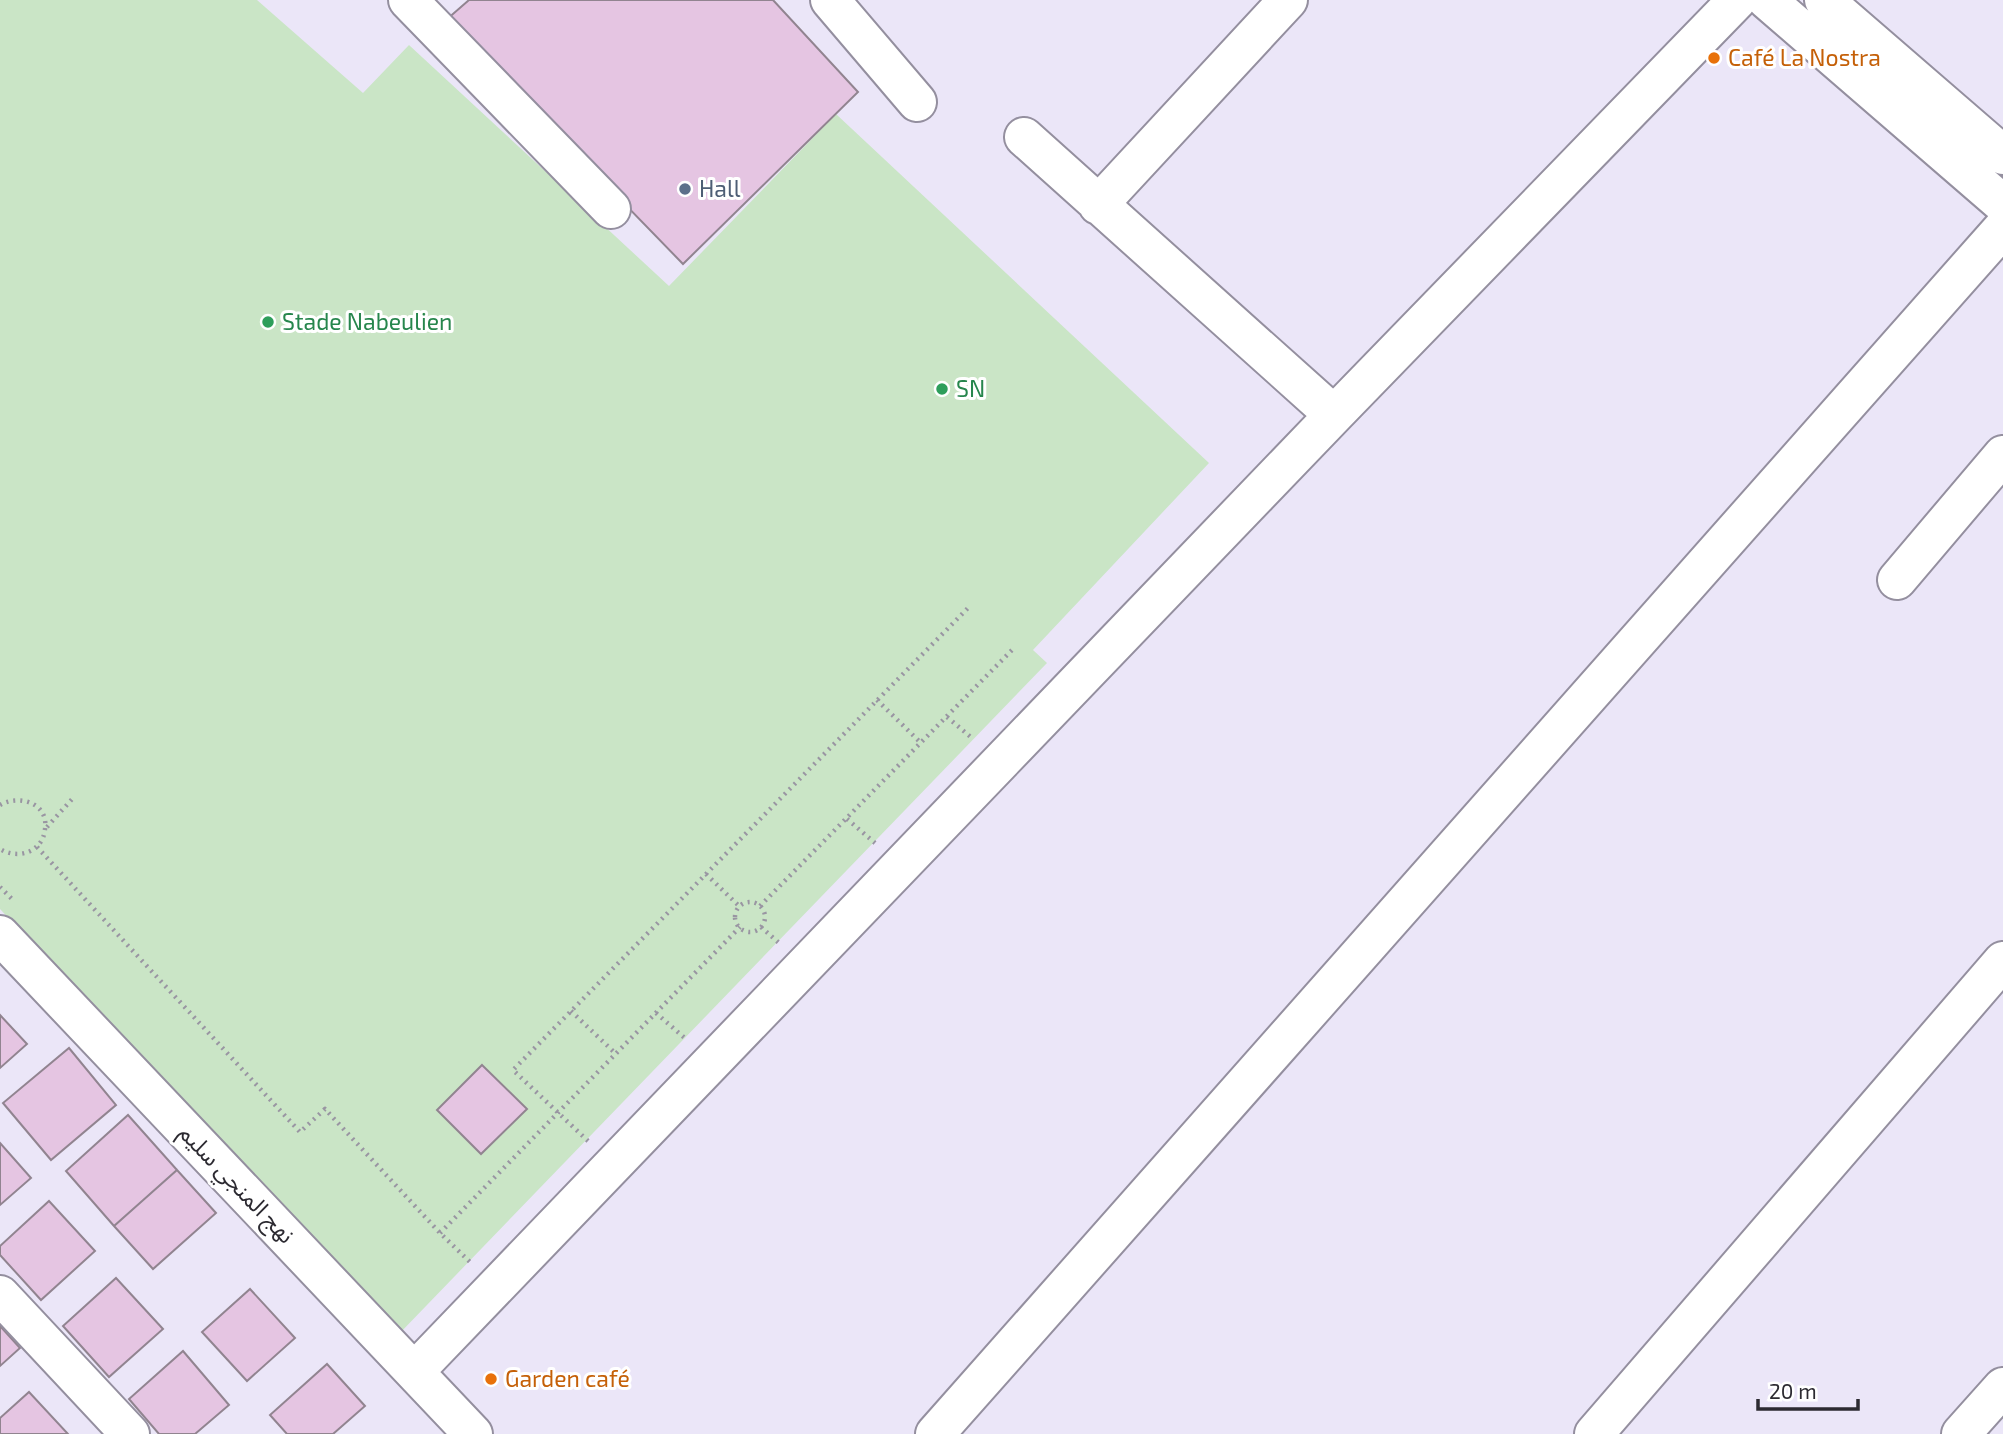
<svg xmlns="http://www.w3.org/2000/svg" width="2003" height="1434" font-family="'Exo 2','Noto Sans Arabic',sans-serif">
	<rect width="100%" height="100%" fill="#ebe6f8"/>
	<path fill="#cae5c6" d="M0,0H257L363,93L409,45L669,286L836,114L1209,463L1033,650L1047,663L398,1335L0,909Z"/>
	<path fill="#e5c5e2" stroke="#918490" stroke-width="2" d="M469,0H773L858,92L683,264L446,20Z
		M0,1015L27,1044L0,1068Z
		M69,1048L116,1105L51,1160L3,1103Z
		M482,1065L527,1109L481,1154L437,1110Z
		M128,1115L177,1170L114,1226L66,1171Z
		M0,1143L31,1178L0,1205Z
		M177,1170L216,1213L153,1269L114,1226Z
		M49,1201L95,1251L41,1300L0,1255V1246Z
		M116,1278L163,1329L109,1377L63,1326Z
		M250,1289L295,1338L247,1381L202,1332Z
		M0,1326L20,1348L0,1366Z
		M183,1351L229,1405L195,1434H159L129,1399Z
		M327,1364L365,1406L333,1434H287L270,1415Z
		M29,1392L68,1434H0V1418Z"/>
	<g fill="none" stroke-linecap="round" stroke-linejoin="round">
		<defs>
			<path id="minor" d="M408,0L611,209
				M830,0L917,102
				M1767,0L2003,204
				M1824,0L2003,155
				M1024,137L1334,415
				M1098,205L1288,0
				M1897,580L2003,455
				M0,935L473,1434
				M0,1295L130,1434
				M415,1371L1334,415L1737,0
				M935,1434L2003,228
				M1594,1434L2003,961
				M1961,1434L2003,1387"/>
		</defs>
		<use href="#minor" stroke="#948f9f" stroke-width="42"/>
		<path stroke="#9995a2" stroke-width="4.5" stroke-dasharray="2 5" stroke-linecap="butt" d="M877,700L921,743
			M947,717L973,739
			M0,805C19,794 49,803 45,829C43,852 18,860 0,849
			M847,819L875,843
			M47,827L73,798
			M37,847L300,1132L325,1109L440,1233L470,1262
			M706,874L739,906
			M0,887L14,901
			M735 917a15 15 0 1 1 30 0a15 15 0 1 1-30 0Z
			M760,906L1012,650
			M761,927L779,943
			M571,1011L616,1054
			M656,1013L687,1040
			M588,1141L513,1070L968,608
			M440,1233L740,927"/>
		<use href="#minor" stroke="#fff" stroke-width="38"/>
	</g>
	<g fill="#e8710a" stroke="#fff" stroke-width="2.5">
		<circle cx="1714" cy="58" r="7"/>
		<circle cx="491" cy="1379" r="7"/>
	</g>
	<circle fill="#5c6f8a" stroke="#fff" stroke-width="2.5" cx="685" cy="189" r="7"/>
	<g fill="#2e9e5b" stroke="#fff" stroke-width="2.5">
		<circle cx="268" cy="322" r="7"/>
		<circle cx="942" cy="389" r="7"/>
	</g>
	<g text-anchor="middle" stroke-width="6" stroke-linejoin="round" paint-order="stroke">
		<g font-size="23" fill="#c56008" stroke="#fff" text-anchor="start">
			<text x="1728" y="66">Café La Nostra</text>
			<text x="505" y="1387">Garden café</text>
		</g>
		<g font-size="23" fill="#4e5e75" stroke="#fff" text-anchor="start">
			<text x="699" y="197">Hall</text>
		</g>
		<g font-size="23" fill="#27864d" stroke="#fff" text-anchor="start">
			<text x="282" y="330">Stade Nabeulien</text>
			<text x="956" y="397">SN</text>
		</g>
		<g font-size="23" fill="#2c2a31" stroke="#fff">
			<text transform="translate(237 1184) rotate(46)" y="8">نهج المنجي سليم</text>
		</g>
	</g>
	<path d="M1758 1399v10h100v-10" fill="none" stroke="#2c2a31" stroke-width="3.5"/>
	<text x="1769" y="1399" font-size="21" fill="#2c2a31" stroke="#ffffff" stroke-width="5" paint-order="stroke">20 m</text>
</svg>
